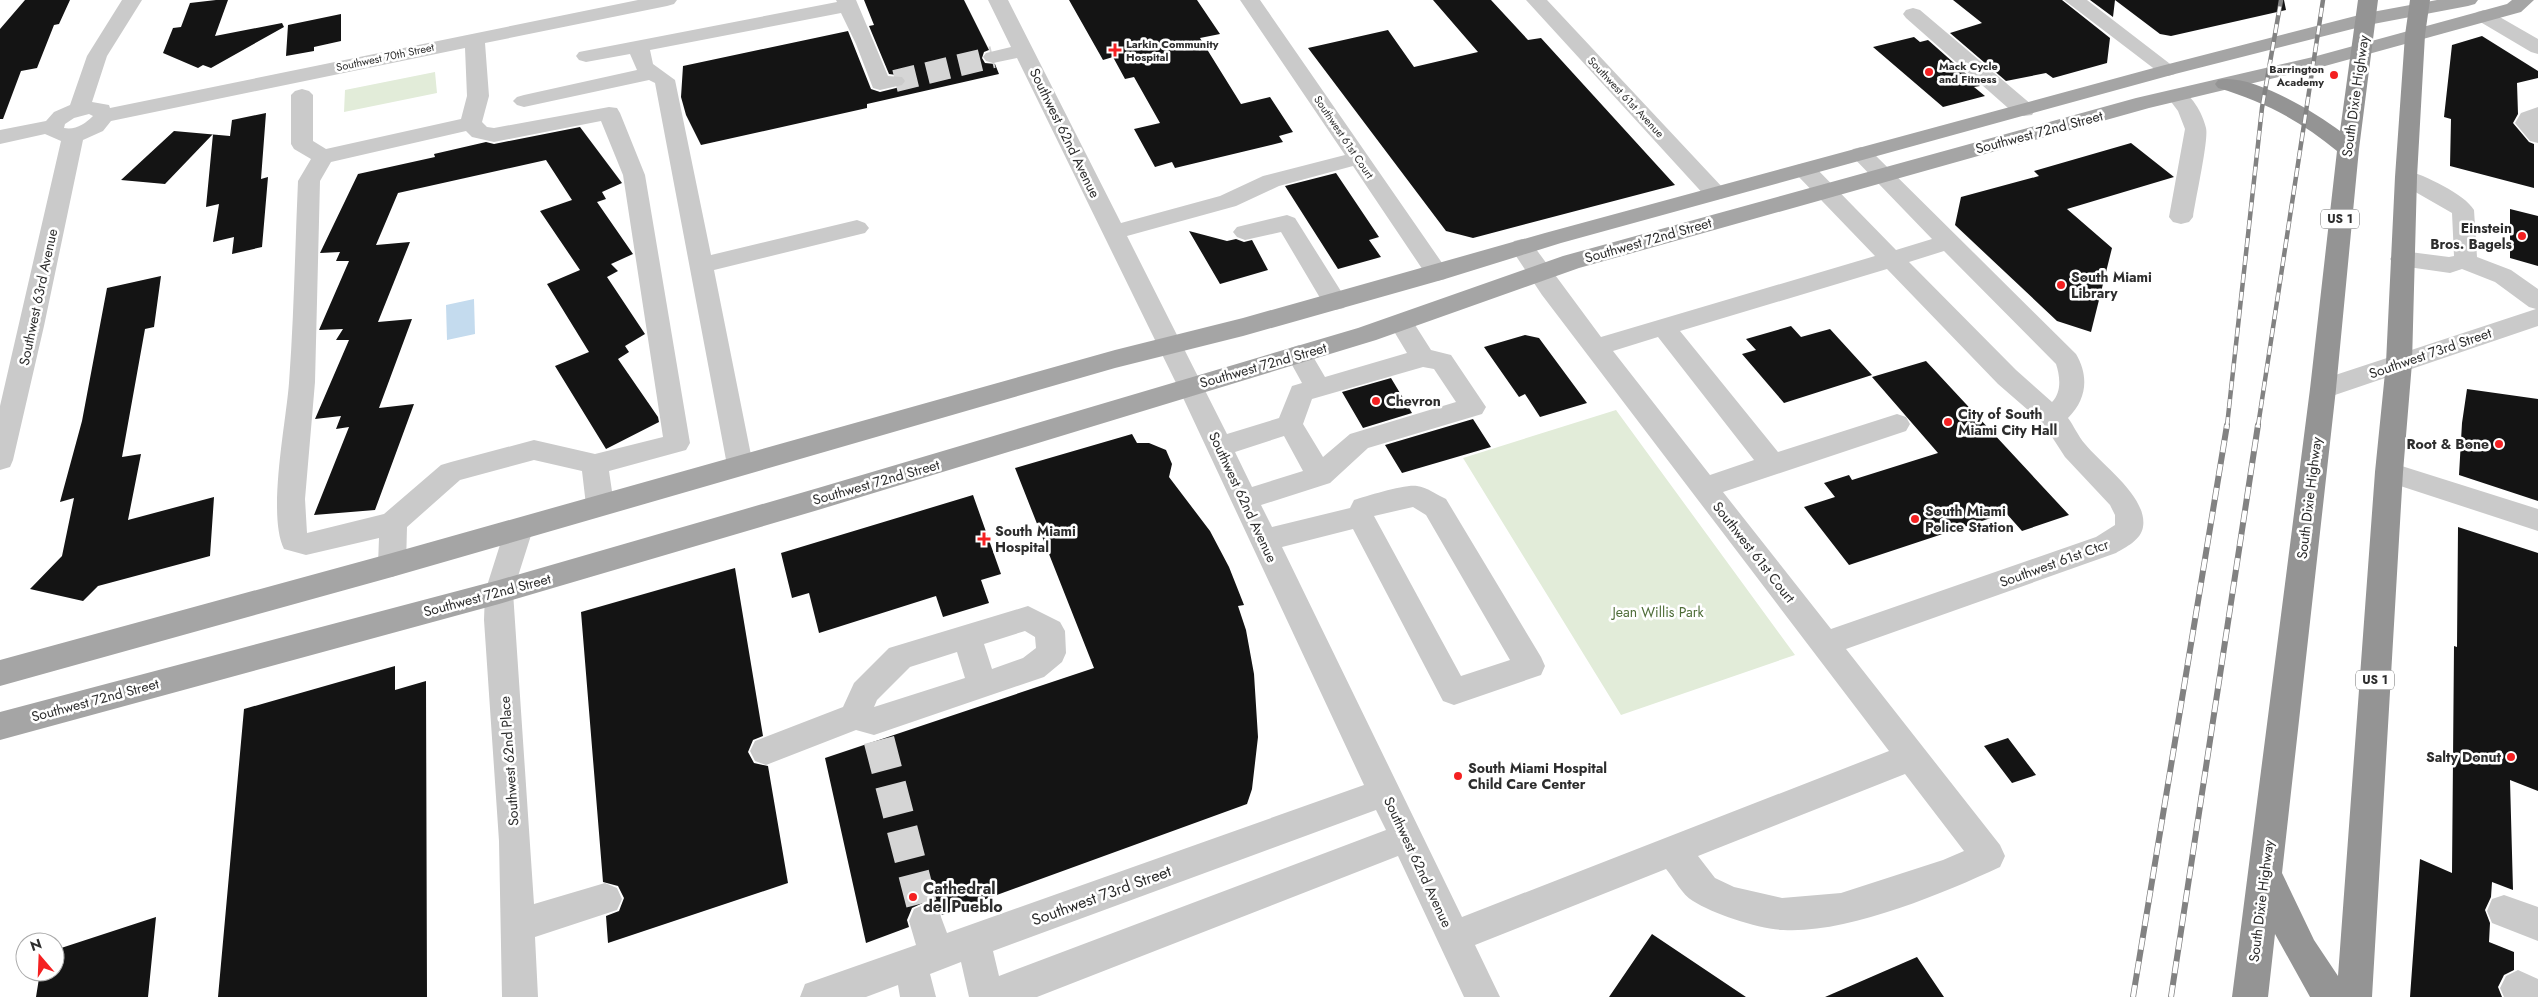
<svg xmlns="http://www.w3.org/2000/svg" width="2538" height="997" font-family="Jost,sans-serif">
	<rect width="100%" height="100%" fill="#fff"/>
	<path fill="#e2ecd9" d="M435,72L437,93L344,112L345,90Z
		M1616,410L1795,655L1621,715L1463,458Z"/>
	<path fill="#c4dbee" d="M474,299L475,334L447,340L446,305Z"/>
	<path fill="#141414" d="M25,0H70L59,24L54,25L37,68L21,71L3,119H0V29Z
		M216,0H228L215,36L282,23L284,27L211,68L203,65L198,68L163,53L173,28L181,27L190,3Z
		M864,0H964L989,50L984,52L982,58L985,63L995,64L999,74L867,104V108L701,145L686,115L681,97L683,66L848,31L871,89L880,92L904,86L907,81L904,76L889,74L869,26L874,25Z
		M1069,0H1197L1220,34L1200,38L1241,104L1270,97L1293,132L1279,136L1283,142L1175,168L1172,162L1155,167L1134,129L1160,123L1134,77L1125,79L1113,57L1103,60Z
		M1433,0H1491L1528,40L1541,38L1675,185L1473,238L1446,231L1308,48L1388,30L1414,67L1478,52Z
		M1953,0H2062L2110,38L2107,63L2053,78L2046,73L2006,81L1950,33L1982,23Z
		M2090,0H2115L2113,17Z
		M2115,0H2284L2286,10L2171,36L2160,34Z
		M341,14V41L314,47V51L286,56L288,25Z
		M2482,36L2538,71V78L2517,83L2518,114L2513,123L2529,142L2534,144V188L2450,166L2451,119L2444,117L2452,45Z
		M1914,37L1920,42L1928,40L1980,86L1974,87L1985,96L1943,107L1873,47Z
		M266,113L261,179L268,177L262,247L232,254L234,237L213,242L219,204L206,207L213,134L165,184L121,180L174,131L230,136L232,120Z
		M580,127L622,183L602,192L606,199L597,202L633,254L611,264L618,271L607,277L645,334L625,346L629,352L618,359L658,417L659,422L606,449L555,366L589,352L547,284L580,270L540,211L572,200L546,160L398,193L376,245L410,242L378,322L412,319L379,408L414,404L375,510L314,515L349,427L336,429L341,416L315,419L349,340H336L343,329L319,330L349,261H336L340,252L320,253L358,174L435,157L434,154L486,142L494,144Z
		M2131,143L2174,177L2067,209L2112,248L2091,332L2057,321L1955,225L1961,197L2039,176L2034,171Z
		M1336,173L1379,237L1369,240L1381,257L1338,269L1285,186Z
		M2510,209L2538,216V266L2510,258Z
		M1189,231L1227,241L1236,239L1244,242L1252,240L1268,270L1220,284Z
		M161,276L154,327L145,329L122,457L141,454L128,520L214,497L210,556L98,586L83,601L30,589L62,556L74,498L60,502L82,421L107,288Z
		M1791,326L1801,337L1830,329L1872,375L1784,403L1742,354L1756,350L1746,339Z
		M1525,335L1539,338L1587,403L1540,417L1525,394L1519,397L1484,347Z
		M1926,361L2069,515L2022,531L2006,513L1849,565L1804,507L1835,497L1824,483L1849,475L1852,480L1938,453L1872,377Z
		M1391,378L1412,413L1363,428L1342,392Z
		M2467,389L2538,399V501L2459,475L2462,423Z
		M1473,419L1491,447L1402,473L1385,445Z
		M1132,434L1137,443H1149L1166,450L1172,464L1169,477L1210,531L1229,567L1244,605L1238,606L1246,630L1254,674L1258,737L1252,789L1247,804L942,915L939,907L925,902L912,908L907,920L909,927L866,943L825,758L1094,668L1015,468Z
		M973,495L1001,574L981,580L989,603L943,617L936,596L819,633L809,593L792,598L781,553Z
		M2458,527L2538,553V791L2510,780L2513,890L2492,882L2491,897L2485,910L2490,923L2489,942L2514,952V970L2504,975L2498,987L2502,997H2410L2420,859L2452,873L2454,646L2457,647Z
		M735,568L763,736L753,740L748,752L754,763L768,766L788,883L608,943L606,916L619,911L624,898L618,886L603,882L581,612Z
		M395,666V690L426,681L427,997H218L244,709Z
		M2008,738L2036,775L2012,783L1984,746Z
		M156,917L148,997H36L40,972H55V950Z
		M1652,934L1746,997H1609Z
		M1917,957L1944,997H1825Z"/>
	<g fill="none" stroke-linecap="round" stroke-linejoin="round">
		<path stroke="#d5d5d5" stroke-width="22" stroke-dasharray="22 11" stroke-linecap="butt" d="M895,81L993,57"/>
		<path stroke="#d5d5d5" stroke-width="31" stroke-dasharray="31 15" stroke-linecap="butt" d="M879,740L926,921"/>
		<path fill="#cacaca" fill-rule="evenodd" d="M122,0H142L107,56L92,102L109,105L110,108L638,0H677L674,4L667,6L485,43L489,96L482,122L487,127L494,128L609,107L617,108L620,113L645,175L690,443L686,450L609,471L614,505L610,513L600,516L590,513L586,505L582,471L534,460L460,480L407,527L406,565L402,573L392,577L382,573L378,565L379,538L306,555L284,549C267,515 286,423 289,383C294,316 295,248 298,181L311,159L294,149L291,144V95L295,91L302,89L309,91L313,95V141L326,149L461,119L467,96L465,48L111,121L103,131L83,140L44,326L13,460L10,467L0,470V406L61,141L45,134L0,144V130L46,121L54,112L70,105L87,56ZM89,114L93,116C85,124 76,130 64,128L65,124L74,118ZM601,121L623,175L663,437L595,454L534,440L451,462L441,465L384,514L307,533L305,499L315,382L320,181L331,162L466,131L472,137L494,142Z
			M836,0H856L888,76L902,77L905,81L902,85L880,90L873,88L856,44L841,13L650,50L653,64L675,80L711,255L857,220L865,223L869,228L865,233L714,270L753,465L750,472L740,475L730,472L727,465L655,83L649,80L524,107L517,105L513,101L517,97L524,95L637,70L630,54L586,62L579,60L576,56L579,52L837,2Z
			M988,0H1008L1121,223L1220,196L1263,176L1345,155L1240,0H1260L1449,273L1445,279L1437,281L1429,279L1353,166L1279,186L1236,206L1127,236L1227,434L1279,418L1292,386L1302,383L1286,354L1290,348L1299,345L1308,348L1325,377L1407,353L1389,323L1392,317L1401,314L1410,317L1431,350L1451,355L1486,407L1482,414L1368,448L1330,483L1261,505L1272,527L1350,508L1354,500C1367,496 1405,484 1417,486C1427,487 1437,495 1446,499L1541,657L1545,666L1541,675L1454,705L1443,701L1353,529L1282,547L1462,917L1889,751L1542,295L1510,247L1514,241L1522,239L1530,241L1601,337L1875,256L1797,175L1794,170L1797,165L1805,163L1813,165L1896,250L1932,239L1850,154L1853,149L1861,147L1869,149L2076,354C2089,376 2087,399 2068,418C2074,426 2078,436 2085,444C2102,465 2148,497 2143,527C2141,540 2126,547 2116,553L1846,649L2000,845L2005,856L2000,867C1942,894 1846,934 1783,930C1759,929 1713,914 1693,901C1682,895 1674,878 1666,869L1475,945L1500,997H1464L1398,856L1037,997H969L961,962L930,974L936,997H900L898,985L866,997H800L805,984L916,945L909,921L914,909L926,904L938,909L947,933L1364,785L1178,387L1017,58L993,63L986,61L983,57L986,53L1011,47ZM1944,251L2056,364C2060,376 2062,392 2052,402L2016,370L1909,262ZM1887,269L1998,384L2043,423L2065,457L2110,505L2115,515V525L2096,537L1831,629L1723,492L1906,431L1910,424L1906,417L1897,414L1778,452L1680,331ZM1658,337L1754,460L1710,475L1613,351ZM1423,367L1434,369L1456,402L1350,434L1323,457L1303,424L1312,399ZM1284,436L1303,471L1252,487L1235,452ZM1413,507L1426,515L1510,660L1461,676L1374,516ZM1905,774L1964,851L1943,860L1841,893L1782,898L1734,887L1715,878L1698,856ZM1376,810L1386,830L999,976L993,951Z
			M1526,0H1547L1723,188L1726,193L1723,198L1715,200L1707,198Z
			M2064,0H2087L2178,70L2175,74L2168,76L2161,74Z
			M1913,8L1920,10L2032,105L2035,110L2032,115L2024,116L2016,115L1906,18L1903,14L1906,10Z
			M2484,10L2491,12L2538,39V54L2531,52L2477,20L2474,16L2477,12Z
			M2177,89C2191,92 2203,114 2206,128C2209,139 2195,201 2193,217L2189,222L2181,224L2173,222L2169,217L2185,129L2178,111L2166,95L2170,91Z
			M2538,107V143L2530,141L2515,123L2521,113Z
			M2406,170C2424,175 2465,194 2474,210L2477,257L2511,270L2538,289V326L2332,396L2323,398L2314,396L2310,389L2314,382L2536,309L2529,307L2495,282L2462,269L2450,273L2394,265L2390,259L2394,253L2402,251L2449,257L2454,256L2452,213L2398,182L2395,177L2398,172Z
			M1287,215L1295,218L1344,296L1347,302L1344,308L1335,310L1326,308L1281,232L1245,240L1237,237L1233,232L1237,227Z
			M2389,462L2538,509V531L2379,479L2375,472L2379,465Z
			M519,518L529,521L533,529L513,592L534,904L605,883L617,888L622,899L617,910L535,937L538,997H502L499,841L484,620L485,592L505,529L509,521Z
			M1028,606L1060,622L1065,631L1066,653L1062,662L1044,677L874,735L856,730L766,765L755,761L750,751L755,741L843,707L854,683L889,648ZM1025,631L1035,637L1036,648L1023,658L992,669L984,644ZM957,652L965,678L874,707L877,700L910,667Z
			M2504,895L2538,907V941L2492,923L2487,911L2492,899Z
			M2518,970L2538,979V997H2504L2500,988L2506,976Z"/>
		<path fill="#a5a5a5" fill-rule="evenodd" d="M2437,0H2478L2475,4L2468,6L2368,25L2175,74L1561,243L1445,279L1243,336L1115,368L392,577L0,686V660L392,553L1115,350L1243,318L1545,233L2161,66L2367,13Z
			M2512,0H2534L2521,12L2325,66L2149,108L1579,268L1376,340L818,510L499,604L0,740V712L499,580L818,488L1358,328L1563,256L2136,98L2313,57L2507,4Z"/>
		<path fill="#949494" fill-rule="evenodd" d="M2358,0H2378L2359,149L2336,389L2282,873L2314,940L2338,976L2375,472L2386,363L2395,177L2405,35L2410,0H2430L2425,35L2417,177L2412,363L2403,472L2372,997H2310L2275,934L2268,997H2232L2310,389L2337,151C2301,121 2263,101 2218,88L2215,84L2218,80C2249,72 2315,112 2340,131Z"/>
		<defs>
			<path id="rail-far1" d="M2227,426L2262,108L2281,0
				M2258,426L2323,0"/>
			<path id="rail" d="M2133,997L2227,425
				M2171,997L2258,425"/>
		</defs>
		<use href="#rail-far1" stroke="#828282" stroke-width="4.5"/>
		<use href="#rail" stroke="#828282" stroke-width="6"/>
		<use href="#rail-far1" stroke="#fff" stroke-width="3" stroke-dasharray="9" stroke-linecap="butt"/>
		<use href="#rail" stroke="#fff" stroke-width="4.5" stroke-dasharray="12" stroke-linecap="butt"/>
	</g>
	<g fill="#f42021" stroke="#fff" stroke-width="2">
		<path d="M1112.5 42.5h5v5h5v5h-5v5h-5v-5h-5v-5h5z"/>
		<circle cx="1929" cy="72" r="5"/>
		<circle cx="2334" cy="75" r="5"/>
		<circle cx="2522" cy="236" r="5"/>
		<circle cx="2061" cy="285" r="5"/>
		<circle cx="1376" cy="401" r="5"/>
		<circle cx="1948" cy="422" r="5"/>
		<circle cx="2499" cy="444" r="5"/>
		<circle cx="1915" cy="519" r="5"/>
		<path d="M981.5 531.5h5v5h5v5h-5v5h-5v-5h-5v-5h5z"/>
		<circle cx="2511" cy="757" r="5"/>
		<circle cx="1458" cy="776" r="5"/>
		<circle cx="913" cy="897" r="5"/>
	</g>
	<g text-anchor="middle" stroke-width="5" stroke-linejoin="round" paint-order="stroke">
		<g font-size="11" font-weight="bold" fill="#2d2d2d" stroke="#fff" text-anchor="start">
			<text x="1126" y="48">Larkin Community<tspan x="1126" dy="13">Hospital</tspan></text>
			<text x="1939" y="70">Mack Cycle<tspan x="1939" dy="13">and Fitness</tspan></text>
			<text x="2324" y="73" text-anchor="end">Barrington<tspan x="2324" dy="13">Academy</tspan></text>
		</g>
		<g font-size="11" fill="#2d2d2d" stroke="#fff">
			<text transform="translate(385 57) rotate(-12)" y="4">Southwest 70th Street</text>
			<text transform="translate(1626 97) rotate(47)" y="4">Southwest 61st Avenue</text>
			<text transform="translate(1344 137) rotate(56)" y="4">Southwest 61st Court</text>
		</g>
		<g fill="#fff" stroke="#6c6c6c" stroke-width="1">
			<rect x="2321" y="209.5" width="38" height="19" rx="4"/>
			<rect x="2356" y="670.5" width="38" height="19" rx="4"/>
		</g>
		<g font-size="12" font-weight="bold" fill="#2d2d2d">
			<text x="2340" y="223">US 1</text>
			<text x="2375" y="684">US 1</text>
		</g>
		<g font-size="14" fill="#2d2d2d" stroke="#fff">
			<text transform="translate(2355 96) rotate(-82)" y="5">South Dixie Highway</text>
			<text transform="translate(2039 132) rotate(-15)" y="5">Southwest 72nd Street</text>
			<text transform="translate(1065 133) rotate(64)" y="5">Southwest 62nd Avenue</text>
			<text transform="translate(1648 240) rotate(-16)" y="5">Southwest 72nd Street</text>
			<text transform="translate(38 297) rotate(-78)" y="5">Southwest 63rd Avenue</text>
			<text transform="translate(2430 353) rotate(-19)" y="5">Southwest 73rd Street</text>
			<text transform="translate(1263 365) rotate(-16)" y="5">Southwest 72nd Street</text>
			<text transform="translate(876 482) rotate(-16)" y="5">Southwest 72nd Street</text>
			<text transform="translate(1243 497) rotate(65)" y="5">Southwest 62nd Avenue</text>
			<text transform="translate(2309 498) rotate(-83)" y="5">South Dixie Highway</text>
			<text transform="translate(1754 552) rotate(52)" y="5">Southwest 61st Court</text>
			<text transform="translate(2054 563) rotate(-20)" y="5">Southwest 61st Ctcr</text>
			<text transform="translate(487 595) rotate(-15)" y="5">Southwest 72nd Street</text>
			<text transform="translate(95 700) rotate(-15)" y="5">Southwest 72nd Street</text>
			<text transform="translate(509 761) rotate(-94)" y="5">Southwest 62nd Place</text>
			<text transform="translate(1418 862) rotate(65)" y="5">Southwest 62nd Avenue</text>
			<text transform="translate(2261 901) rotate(-83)" y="5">South Dixie Highway</text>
		</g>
		<g font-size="14" font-weight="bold" fill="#2d2d2d" stroke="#fff" text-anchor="start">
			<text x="2512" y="233" text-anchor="end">Einstein<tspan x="2512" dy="16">Bros. Bagels</tspan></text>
			<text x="2071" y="282">South Miami<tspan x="2071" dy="16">Library</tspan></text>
			<text x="1386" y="406">Chevron</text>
			<text x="1958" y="419">City of South<tspan x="1958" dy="16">Miami City Hall</tspan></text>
			<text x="2489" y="449" text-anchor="end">Root &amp; Bone</text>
			<text x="1925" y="516">South Miami<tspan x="1925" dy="16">Police Station</tspan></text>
			<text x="995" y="536">South Miami<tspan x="995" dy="16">Hospital</tspan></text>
			<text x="2501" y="762" text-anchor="end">Salty Donut</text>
			<text x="1468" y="773">South Miami Hospital<tspan x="1468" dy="16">Child Care Center</tspan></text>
		</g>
		<g font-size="14" fill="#4d6c37" stroke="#fff">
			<text x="1658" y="617">Jean Willis Park</text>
		</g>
		<g font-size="16" font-weight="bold" fill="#2d2d2d" stroke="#fff" text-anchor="start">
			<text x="923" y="894">Cathedral<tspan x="923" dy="18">del Pueblo</tspan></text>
		</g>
		<g font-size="16" fill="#2d2d2d" stroke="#fff">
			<text transform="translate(1101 895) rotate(-20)" y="6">Southwest 73rd Street</text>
		</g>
	</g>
	<g transform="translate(40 957) rotate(341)"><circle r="24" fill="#ffffff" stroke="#ababab"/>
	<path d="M0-4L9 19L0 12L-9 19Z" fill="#f42021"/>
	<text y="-8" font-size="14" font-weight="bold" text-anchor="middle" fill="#2d2d2d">N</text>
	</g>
</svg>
